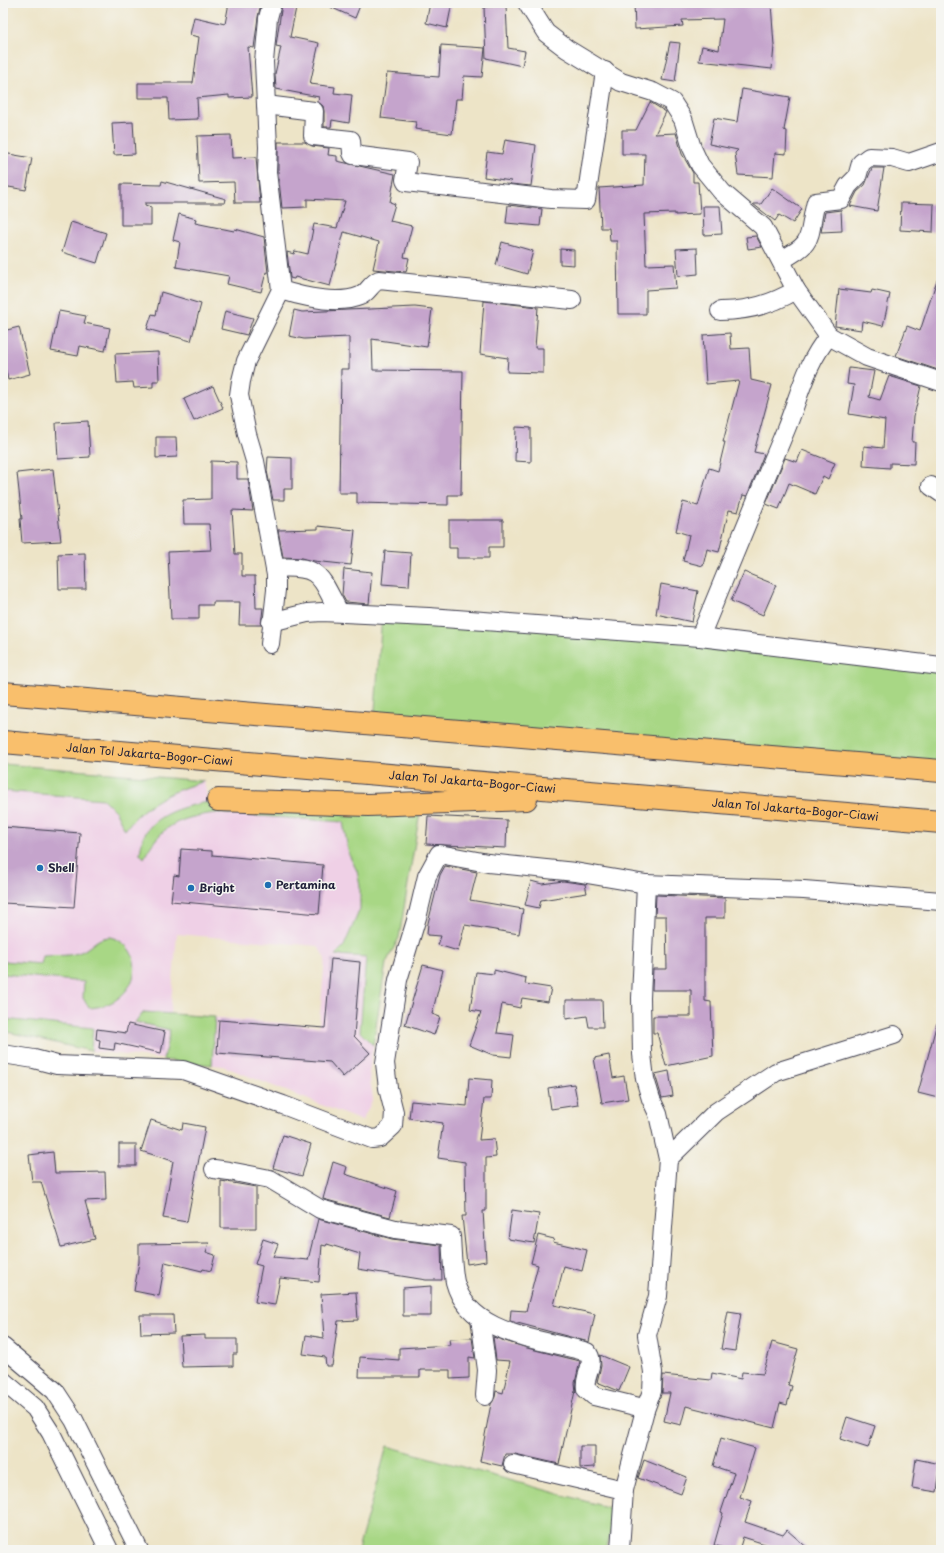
<svg xmlns="http://www.w3.org/2000/svg" width="944" height="1553" viewBox="0 0 944 1553" font-family="'Playpen Sans',sans-serif">
<style>
.built{fill:#efd0e6;fill-rule:evenodd}
.green{fill:#a8d785;stroke:#657c60}
.building{fill:#c5a4cc}
.lines{fill:none;stroke-linecap:round;stroke-linejoin:round}
.minor-casing{stroke:#403f50;stroke-width:20}
.highway-casing{stroke:#403f50;stroke-width:24}
.minor{stroke:#fff;stroke-width:18}
.highway{stroke:#f9bf6c;stroke-width:22}
.poi-dot{fill:#1f6fb2;stroke:#f6f6f2;stroke-width:1.5}
.labels{text-anchor:middle;stroke-width:3;stroke-linejoin:round;paint-order:stroke}
.street-label{font-size:11px;fill:#22223b;stroke:#f6f6f2}
.poi-label{font-size:11px;font-weight:bold;fill:#22223b;stroke:#f6f6f2;text-anchor:start}
</style>
<rect width="100%" height="100%" fill="#f6f6f2"/>
<filter id="ink" filterUnits="userSpaceOnUse"><feTurbulence type="fractalNoise" baseFrequency=".025" numOctaves="2"/><feDisplacementMap in="SourceGraphic" scale="8" xChannelSelector="R" yChannelSelector="G"/><feConvolveMatrix kernelMatrix="1 2 1 2 8 2 1 2 1" color-interpolation-filters="sRGB"/></filter>
<filter id="wash" filterUnits="userSpaceOnUse"><feTurbulence type="fractalNoise" baseFrequency=".012" numOctaves="4" result="noise"/><feDisplacementMap in="SourceGraphic" scale="16" xChannelSelector="R" yChannelSelector="G"/><feGaussianBlur stdDeviation="0.9" result="paint"/><feColorMatrix in="noise" values="0 0 0 0 0 0 0 0 0 0 0 0 0 0 0 0 0 1.4 0 .05"/><feComposite in="paint" operator="in"/></filter>
<g filter="url(#wash)">
<rect width="100%" height="100%" fill="#ede4c7"/>
<path class="built" d="M3,764L204,781L208,802L420,812L399,938L386,963L369,1073L373,1099L362,1121L223,1066L91,1051L3,1031V903L74,907L80,833L3,827ZM217,856L323,865L319,914L213,905ZM177,934L318,946L325,959L319,1026L170,1014ZM331,959L360,962L354,1036L370,1053L343,1077L330,1062L217,1053L220,1020L325,1028Z"/>
<g class="green">
<path d="M382,615L941,666V771L374,723Z"/>
<path d="M3,764L204,781C171,792 146,801 125,830L116,812L103,799L3,791Z"/>
<path d="M208,802L420,812L399,938L386,963L373,1045L360,1032L366,957L335,955L344,946L360,909V886L357,871L349,855L343,822L215,813C179,818 161,825 144,858L140,854C141,847 142,838 146,832C159,812 186,806 208,802Z"/>
<path d="M110,937C138,944 142,976 123,994C113,1004 102,1007 89,1008L83,998L84,982L3,974V961L41,964L43,956C56,955 71,957 83,951C95,944 96,938 110,937Z"/>
<path d="M144,1012L215,1017L212,1065L163,1060L170,1030L135,1022Z"/>
<path d="M3,1019L93,1028L91,1051L3,1031Z"/>
<path d="M387,1446L617,1510L606,1550H358Z"/>
</g>
<g id="blocks">
<g class="building">
<path d="M229,3H261L258,17L254,48L248,47L252,97L229,98V95L197,98L198,119L169,120L168,98H138V83H193L199,37L190,35L194,17L225,24Z"/>
<path d="M282,3H297L290,37L319,43L310,84L335,87L334,93L352,95L349,123L332,120L331,127H324V111L323,106L318,102L319,97L276,89L275,74L281,47L276,46Z"/>
<path d="M321,3H361L355,18Z"/>
<path d="M430,3H452L447,28L426,23Z"/>
<path d="M634,3H771L774,46L772,69L699,61L702,46L719,50L723,19L682,20L683,26L635,29Z"/>
<path d="M506,6L508,48L525,51L522,66L486,58L484,7Z"/>
<path d="M670,42L680,43L675,82L662,80Z"/>
<path d="M441,45L485,48L482,77L464,76L462,99H456L452,134L415,129L416,122L381,118L387,73L439,77Z"/>
<path d="M742,89L790,97L784,130L787,131L786,154L775,153L773,177L738,175L735,153L738,150L709,144L714,118L737,122Z"/>
<path d="M650,102L666,112L655,134L676,133L682,154L693,173V182H698L700,214L675,215V213L644,214L646,265L674,264L676,288L646,290V314H618L617,241H610L609,228H601L599,188L644,185L645,154H622V130H636Z"/>
<path d="M133,122L135,154L114,155L112,123Z"/>
<path d="M231,135L232,158L256,157L260,203H235L234,182L199,183L197,136Z"/>
<path d="M505,140L536,145L531,186L510,184L511,181L484,177L487,152L502,154Z"/>
<path d="M278,142H305L312,146L329,148L328,155L337,156V161L395,174L390,202L395,204L390,221L412,226L404,257L409,258L406,272L373,269L379,242L344,232L330,286L295,277L294,279L290,278L287,252L294,254L295,251L308,254L314,224L337,228L345,201L307,199V207L282,208L278,172Z"/>
<path d="M3,153L32,158L26,190L3,186Z"/>
<path d="M872,168H884L877,211L850,206L857,192L865,185Z"/>
<path d="M162,181L226,199L225,203H145V205L151,207V225H121V184L161,185Z"/>
<path d="M772,188L802,209L793,223L779,215L775,221L753,204H761Z"/>
<path d="M901,203L934,204L933,232L900,230Z"/>
<path d="M508,205L542,209L540,226L506,223Z"/>
<path d="M703,206H720L722,234L704,235Z"/>
<path d="M841,210L842,231L821,232L825,212Z"/>
<path d="M179,214L196,219L195,223L234,231L235,229L264,237L268,273L266,272L261,292L227,284L229,276L176,267L180,242L173,240Z"/>
<path d="M71,222L106,233L97,263L62,252Z"/>
<path d="M756,236L762,247L748,249L746,237Z"/>
<path d="M502,242L533,251L527,274L496,265Z"/>
<path d="M697,248L698,274L678,276L676,249Z"/>
<path d="M560,249L574,250V265L560,264Z"/>
<path d="M937,280L941,281V371L896,356L907,326L920,331Z"/>
<path d="M839,289L871,293L872,290L890,294L883,326L862,321L861,330L835,326Z"/>
<path d="M161,292L201,304L191,341L147,329L152,314L156,315Z"/>
<path d="M484,301L538,307L535,348H543V373L507,372L508,358L480,354Z"/>
<path d="M415,307L432,309L427,347L372,339L373,370L463,371L461,495H448V505L357,503V493H339L341,369H349V337L304,339L289,336L294,310L302,312Z"/>
<path d="M59,311L86,316L84,323L110,328L105,351L80,346L78,356L51,351Z"/>
<path d="M225,311L253,318L247,335L221,329Z"/>
<path d="M19,327L30,374L8,380L3,358V331Z"/>
<path d="M730,333L731,349L749,348L751,380L772,385L754,452L764,454L747,496L743,495L738,512L729,510L719,552L707,549L703,566L683,561L689,535L676,531L683,502L698,506L709,468L718,471L725,442H723L739,381L706,384L703,335Z"/>
<path d="M158,352L159,381H153V387L134,388L133,382L117,383L115,354Z"/>
<path d="M849,368L874,371L869,397L880,400L889,376L921,386L914,416L912,442H915L914,464L890,463V468L863,466L864,446L883,448L885,420L849,414L854,385L847,384Z"/>
<path d="M213,386L223,408L194,421L184,399Z"/>
<path d="M88,421L90,457L58,459L56,423Z"/>
<path d="M516,427L531,428V462L515,461Z"/>
<path d="M156,437H176L177,457L156,458Z"/>
<path d="M802,450L835,463L828,479L823,476L815,494L789,483L779,509L766,504L785,458L797,462Z"/>
<path d="M268,457L292,458V489H284V500H273L267,471Z"/>
<path d="M211,461L237,462V479H248L253,511L232,510L235,554H242V576H255L256,608H263L261,625H239L240,602H213V605H199V619H171L168,552L211,550L209,524H184L183,500L211,499Z"/>
<path d="M53,469L61,541L22,543L20,519H22L17,473Z"/>
<path d="M449,520H503V547H489V558H457V548H449Z"/>
<path d="M318,526L355,530L351,565L314,561L302,558L283,557L278,530L318,529Z"/>
<path d="M385,551L411,553L409,586L382,584Z"/>
<path d="M85,553L86,589H59L58,554Z"/>
<path d="M344,569L372,572L369,604L346,602L342,595Z"/>
<path d="M744,572L776,585L763,615L731,601Z"/>
<path d="M661,584L698,591L692,622L656,614Z"/>
<path d="M428,816L507,820L506,848L426,844Z"/>
<path d="M3,827L80,833L74,907L3,903Z"/>
<path d="M181,849L212,851V855L323,865L319,914L171,901L174,875L179,876Z"/>
<path d="M445,866L477,872L470,900L523,909L519,934L465,925L458,951L438,945L441,936L427,935L428,923L440,875Z"/>
<path d="M531,881L542,884L563,881L585,884L587,893L541,900L539,908L525,905Z"/>
<path d="M656,895L725,898V918H705V1001L711,1002L713,1056L666,1066L657,1033H653V1016H691V990H652L653,969H667L666,916H655Z"/>
<path d="M331,959L360,962L354,1036L370,1053L343,1077L330,1062L217,1053L219,1020L325,1028Z"/>
<path d="M423,965L443,970L432,1014L440,1017L434,1035L405,1025Z"/>
<path d="M494,970L526,978L525,984L551,988L548,1002L522,998L520,1008L502,1004L497,1033L514,1035L511,1057L493,1055L469,1045L481,1012L470,1010L476,972L494,974Z"/>
<path d="M566,1000H602L603,1027H589L587,1016L566,1019Z"/>
<path d="M937,1023H941V1085L938,1098L918,1093Z"/>
<path d="M128,1024L165,1032L161,1053L115,1043L114,1050L99,1048L100,1040L96,1039L97,1029L126,1033Z"/>
<path d="M609,1055L613,1078L624,1076L628,1099L602,1103L594,1058Z"/>
<path d="M669,1071L673,1096L662,1098L655,1074Z"/>
<path d="M469,1078L492,1080L491,1099H484L479,1140L494,1139L496,1157L486,1158V1211H483L486,1261L467,1264L462,1216H466L465,1162L438,1158L443,1123L409,1118L411,1101L467,1106Z"/>
<path d="M574,1084L578,1105L551,1109L548,1088Z"/>
<path d="M151,1120L182,1130L183,1123L205,1127L187,1222L163,1218L173,1161L141,1151Z"/>
<path d="M283,1135L311,1144L302,1176L273,1168Z"/>
<rect x="119" y="1144" width="17" height="22"/>
<path d="M53,1152L55,1173L105,1172L106,1200L85,1201L95,1239L61,1247L41,1182H32L29,1155Z"/>
<path d="M333,1162L347,1167L345,1174L397,1191L390,1217L323,1199Z"/>
<path d="M221,1181L256,1187V1228H221Z"/>
<path d="M512,1210L539,1214L534,1243L508,1239Z"/>
<path d="M318,1219L392,1239L441,1245L442,1280H426L358,1269L360,1254L327,1244L326,1246L322,1245L319,1282L280,1278L275,1305L255,1302L262,1266L255,1264L263,1239L278,1244L273,1257L308,1260Z"/>
<path d="M538,1235L554,1239L553,1242L587,1250L582,1271L564,1266L554,1305L595,1314L589,1342L510,1321L511,1310L526,1311L538,1265L531,1263Z"/>
<path d="M209,1243L206,1252L215,1255L211,1271L203,1269L202,1271L165,1262L159,1296L134,1291L139,1262V1244Z"/>
<path d="M431,1286V1316H403V1288Z"/>
<path d="M356,1292L358,1320L338,1321L332,1366H326L325,1357L303,1354L306,1335L324,1338L321,1294Z"/>
<path d="M728,1311L741,1313L735,1351L721,1349Z"/>
<path d="M140,1315H173L174,1333L141,1334Z"/>
<path d="M205,1335V1339H237V1354H233V1366L182,1367L180,1336Z"/>
<path d="M493,1337L527,1348L580,1361L575,1383L576,1392L575,1391L559,1464L515,1454H505L502,1466L480,1461L491,1404L495,1397L496,1391L503,1393L510,1361L496,1360Z"/>
<path d="M472,1338L475,1358L469,1357V1378L450,1379V1370H420V1377H359L360,1357L399,1360V1348L450,1345L449,1339Z"/>
<path d="M772,1342L798,1349L788,1385L792,1386L787,1405L780,1403L774,1428L686,1406L681,1425L664,1421L670,1393H662L663,1375L711,1380L712,1373L741,1379L742,1372L763,1374Z"/>
<path d="M600,1355L629,1367L619,1391L597,1382L601,1366Z"/>
<path d="M847,1417L875,1426L868,1448L840,1439Z"/>
<path d="M721,1438L755,1448L740,1497L752,1501L745,1522L783,1535L787,1530L810,1550H777L774,1547L743,1537L739,1550H730L714,1545L723,1513L721,1512L734,1473L713,1466Z"/>
<path d="M580,1446H595V1467L580,1468Z"/>
<path d="M916,1459L941,1464L937,1492L912,1488Z"/>
<path d="M644,1460L687,1477L681,1494L638,1478Z"/>
</g>
</g>
</g>
<g filter="url(#ink)">
<use href="#blocks" fill-opacity="0" stroke="#403f50" stroke-width="1"/>
<g class="lines">
<g class="minor-casing">
<g id="minor">
<path d="M272,3L268,18L264,62L268,147L267,172L281,290C303,297 338,305 360,296C368,293 371,283 379,280L572,300"/>
<path d="M527,3L546,33L567,49L621,82L653,92L672,102L683,119L692,148L700,165L722,192L763,227L796,290L829,336L867,357L941,382"/>
<path d="M266,105L314,111L313,136L351,140L352,153L353,155L408,162L405,180L406,182L551,199L586,200L605,71"/>
<path d="M781,260C817,242 807,236 816,202L841,199L848,186L857,177L861,163L869,157L892,158L909,163L941,152"/>
<path d="M720,311C747,311 773,304 796,290"/>
<path d="M931,486L941,493"/>
<path d="M275,568C321,565 319,575 339,612"/>
<path d="M271,622L307,613L322,612L429,617L700,637L941,666"/>
<path d="M700,637C729,567 757,498 786,429C799,397 806,363 829,336"/>
<path d="M270,644L276,590V575L255,461L247,434L239,395L241,381L246,361L281,290"/>
<path d="M3,1054L34,1059L57,1065L183,1070L283,1105L372,1139L380,1138L393,1126L394,1112L388,1088L385,1063L398,980L418,914L427,876L439,854L488,863L575,872L646,884L804,890L941,901"/>
<path d="M668,1159L716,1112L776,1072L894,1035"/>
<path d="M214,1169L229,1171L270,1179L320,1209L395,1229L451,1236C452,1251 452,1267 455,1282C469,1336 544,1339 587,1352C597,1363 583,1376 586,1389L594,1396L639,1407L645,1410"/>
<path d="M480,1318L487,1370L485,1396"/>
<path d="M3,1347L55,1391L74,1420L139,1550"/>
<path d="M3,1381L35,1408L51,1433L109,1550"/>
<path d="M513,1464L624,1490"/>
<path d="M620,1550L624,1490L645,1410L652,1391L653,1372L647,1335L658,1296L668,1159L658,1114L651,1099L645,1079L642,1054L641,998L646,884"/>
</g>
</g>
<g class="highway-casing">
<g id="highway">
<path d="M3,693L941,771"/>
<path id="s1" d="M3,742L941,822"/>
<path d="M218,800L368,805L526,799"/>
</g>
</g>
<use href="#minor" class="minor"/>
<use href="#highway" class="highway"/>
</g>
</g>
<g class="poi-dot">
<circle cx="40" cy="868" r="4"/>
<circle cx="268" cy="885" r="4"/>
<circle cx="191" cy="888" r="4"/>
</g>
<g class="labels">
<g class="street-label">
<text dy="4" stroke="none"><textPath href="#s1" startOffset="147">Jalan Tol Jakarta–Bogor–Ciawi</textPath></text>
<text dy="4" stroke="none"><textPath href="#s1" startOffset="471">Jalan Tol Jakarta–Bogor–Ciawi</textPath></text>
<text dy="4" stroke="none"><textPath href="#s1" startOffset="795">Jalan Tol Jakarta–Bogor–Ciawi</textPath></text>
</g>
<g class="poi-label">
<text x="48" y="872">Shell</text>
<text x="276" y="889">Pertamina</text>
<text x="199" y="892">Bright</text>
</g>
</g>
<rect width="944" height="1553" fill="none" stroke="#f6f6f2" stroke-width="16"/>
</svg>
